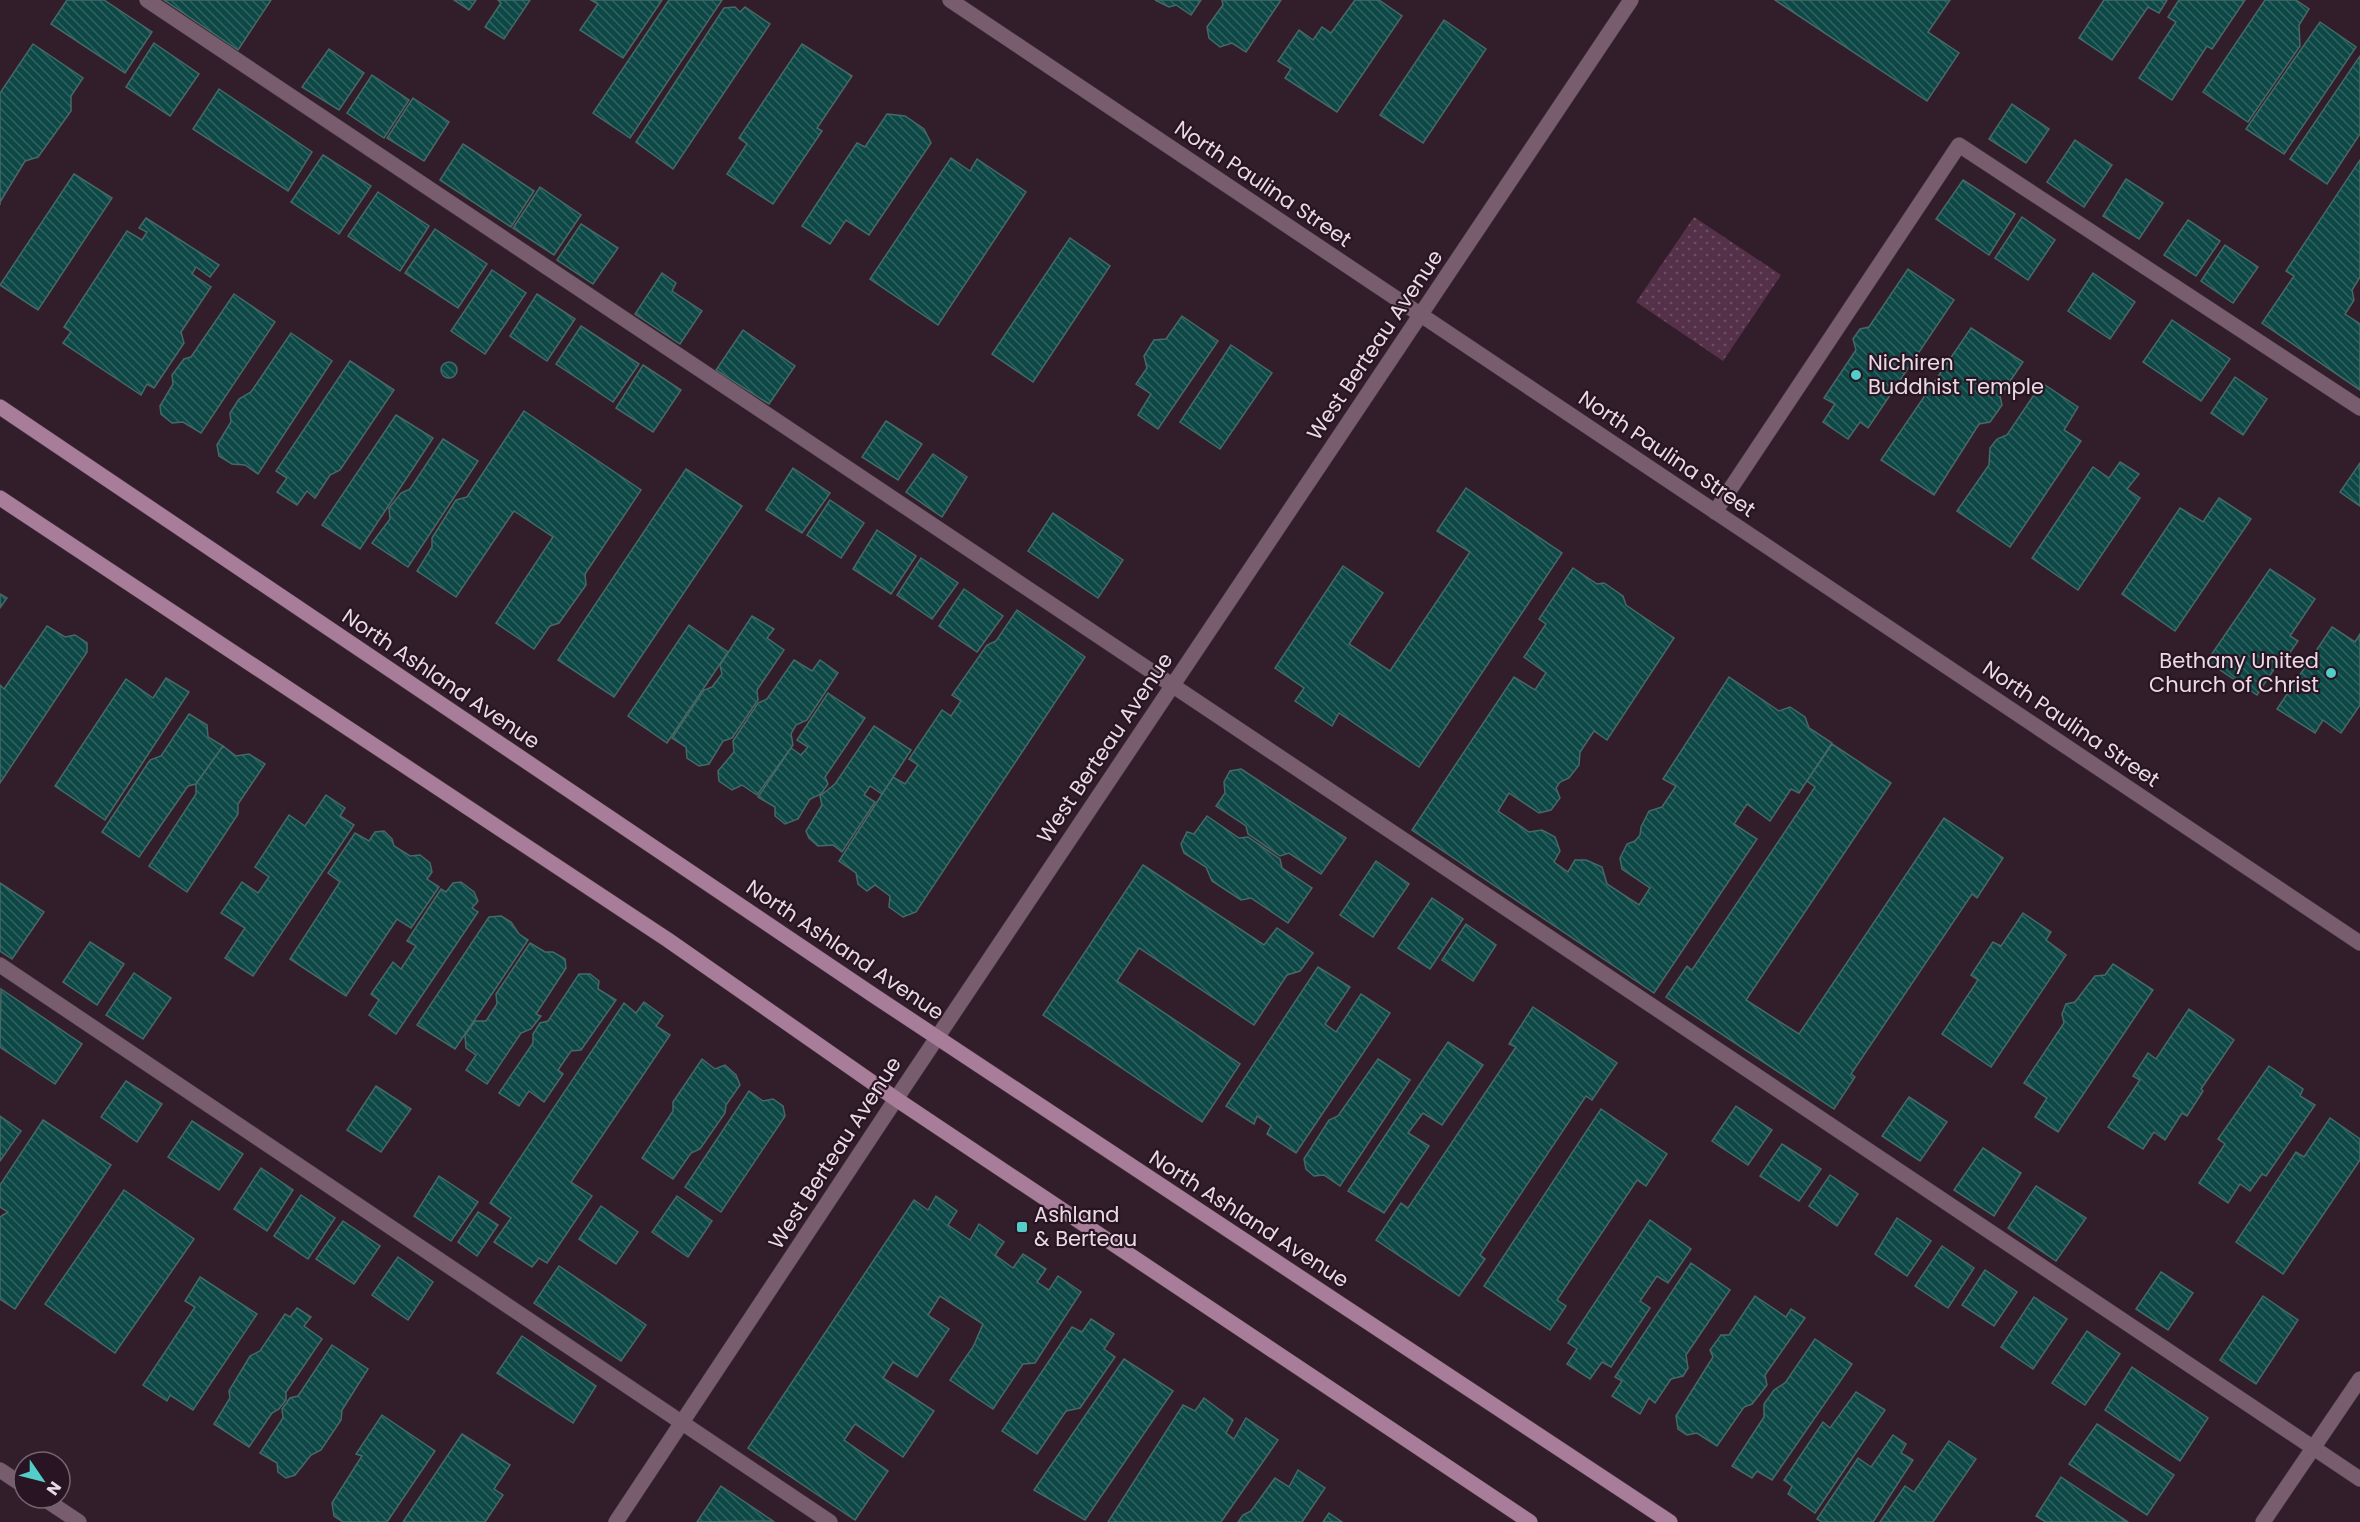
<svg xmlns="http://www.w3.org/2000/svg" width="2360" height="1522" viewBox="0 0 2360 1522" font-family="Poppins,sans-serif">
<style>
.park{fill:url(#park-dots)}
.building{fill:url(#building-back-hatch);stroke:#466967;stroke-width:1.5}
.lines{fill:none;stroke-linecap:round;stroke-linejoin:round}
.service-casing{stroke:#4c3845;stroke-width:16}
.minor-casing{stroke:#4c3845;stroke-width:16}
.secondary-casing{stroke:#4c3845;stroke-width:16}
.service{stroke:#785d6f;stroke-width:15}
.minor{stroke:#785d6f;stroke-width:15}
.secondary{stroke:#a77d99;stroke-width:15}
.poi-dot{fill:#54cdc8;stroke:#281422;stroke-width:2}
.labels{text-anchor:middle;stroke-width:4.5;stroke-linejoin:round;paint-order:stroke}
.street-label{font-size:21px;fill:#e9dbe4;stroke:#281422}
.poi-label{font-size:21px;fill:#e9dbe4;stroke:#281422;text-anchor:start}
</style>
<defs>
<pattern id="park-dots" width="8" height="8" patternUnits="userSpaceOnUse" patternTransform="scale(1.5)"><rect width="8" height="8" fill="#543149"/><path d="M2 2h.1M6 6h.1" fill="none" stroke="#6d4e63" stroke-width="1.8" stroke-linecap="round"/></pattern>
<pattern id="building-back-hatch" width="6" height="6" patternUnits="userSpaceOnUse" patternTransform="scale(1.5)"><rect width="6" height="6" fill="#0d4846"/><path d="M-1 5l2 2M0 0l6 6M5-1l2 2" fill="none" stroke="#306261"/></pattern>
</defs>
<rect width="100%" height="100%" fill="#321d2b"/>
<path class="park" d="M1694,217L1781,275L1723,361L1636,302Z"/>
<g class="building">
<path d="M67,0H104L152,32L125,73L51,24Z"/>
<path d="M164,0H271L238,50Z"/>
<path d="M454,0H476L469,10Z"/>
<path d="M498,0H530L504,39L485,27L501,3Z"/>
<path d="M591,0H662L623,58L580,30L598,4Z"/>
<path d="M669,0H722L630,138L593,113Z"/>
<path d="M1155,0H1201L1191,15L1176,5L1169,7Z"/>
<path d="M1222,0H1281L1246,52L1232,43L1220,47L1209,38L1207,27L1223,5Z"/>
<path d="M1355,0H1379L1402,16L1337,112L1285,78L1291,69L1278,61L1299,30L1313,40L1322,27L1331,33Z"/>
<path d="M1775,0H1950L1928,32L1959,53L1927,101Z"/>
<path d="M2104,0H2167L2159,13L2148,7L2112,60L2079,38Z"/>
<path d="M2179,0H2245L2212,49L2207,46L2172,100L2139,78L2176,22L2168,17Z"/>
<path d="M2265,0H2296L2309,9L2299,25L2300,46L2248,122L2203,92Z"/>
<path d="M735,7L740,12L745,7L770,24L673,169L636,142L724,8Z"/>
<path d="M1444,20L1486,49L1423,143L1380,115Z"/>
<path d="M2320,22L2356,47L2284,154L2246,129Z"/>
<path d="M154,43L199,74L170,116L126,87Z"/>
<path d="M33,44L83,78L71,96V111L38,157L25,161L0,202V205V93Z"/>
<path d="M802,44L852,76L817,128L822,131L773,204L727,174L747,144L739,138Z"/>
<path d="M329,49L364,73L339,110L302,87Z"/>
<path d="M2360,56V134L2327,184L2290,159Z"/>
<path d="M372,75L409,100L384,138L347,113Z"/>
<path d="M219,89L312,152L288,191L193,129Z"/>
<path d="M413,98L449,122L424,161L387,138Z"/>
<path d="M2012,104L2049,129L2026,163L1989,139Z"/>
<path d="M887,114L905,116L924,129L931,143L869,235L846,220L830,244L802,226L857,143L865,147Z"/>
<path d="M2075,140L2112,165L2084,207L2047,182Z"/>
<path d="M463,144L534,191L511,227L440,180Z"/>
<path d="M323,155L371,186L339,234L291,202Z"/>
<path d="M951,158L970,171L977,159L1026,192L938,325L870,279Z"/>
<path d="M2360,160V277L2352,290L2354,300L2345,314L2360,324V390L2262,323L2294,276L2286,271Z"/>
<path d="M74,174L112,198L38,310L0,285Z"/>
<path d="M2126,179L2163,203L2139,239L2103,216Z"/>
<path d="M1963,180L2015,214L1989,255L1936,219Z"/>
<path d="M540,187L581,215L554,255L513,228Z"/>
<path d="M378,192L429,226L400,271L348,236Z"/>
<path d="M2022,217L2055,240L2028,280L1995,258Z"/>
<path d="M146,218L219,265L210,277L196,267L192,274L211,287L181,332L184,343L154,388L147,384L141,395L63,343L71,332L64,327L127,231L142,240L147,232L139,228Z"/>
<path d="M2188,220L2220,241L2196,276L2164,255Z"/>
<path d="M581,224L618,248L593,284L557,260Z"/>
<path d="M435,229L487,264L458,308L405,273Z"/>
<path d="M1070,238L1110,266L1033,382L992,354Z"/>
<path d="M2225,245L2258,267L2233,303L2201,281Z"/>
<path d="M1908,269L1954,300L1868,428L1860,422L1848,439L1823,422L1835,404L1824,398L1856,350L1853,339L1860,329L1869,327Z"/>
<path d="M492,270L526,293L485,354L451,331Z"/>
<path d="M662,273L676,283L672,291L702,311L680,344L635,314Z"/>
<path d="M2093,273L2135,302L2110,339L2068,311Z"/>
<path d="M234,294L275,322L201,433L183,422L172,423L161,414L160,406L173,384L172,375L184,359L191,357Z"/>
<path d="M537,294L575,319L547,361L510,336Z"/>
<path d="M1182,316L1218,341L1158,429L1138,415L1151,394L1136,384L1147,368L1144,356L1154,340L1166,339Z"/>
<path d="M2172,320L2230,359L2201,401L2143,362Z"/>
<path d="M581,326L639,364L613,402L556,364Z"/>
<path d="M1971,328L2023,362L2000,396L2002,405L1990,422L1979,424L1934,495L1881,460Z"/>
<path d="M743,330L795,366L769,404L716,370Z"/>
<path d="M291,333L332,361L258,474L245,465L232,464L219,456L217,445L231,422L230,413L239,399L251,392Z"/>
<path d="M1231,345L1272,373L1220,449L1180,422Z"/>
<path d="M350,361L394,390L340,470L330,475L315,498L307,491L297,505L277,492L287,478L276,471Z"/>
<circle cx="449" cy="370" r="8"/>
<path d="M643,365L681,390L653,432L616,408Z"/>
<path d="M2235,377L2267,399L2243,435L2211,413Z"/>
<path d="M2042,383L2078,407L2064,430L2081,441L2010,547L1957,511L1989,465L1990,448L1997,439L2007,435Z"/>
<path d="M524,411L641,490L585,574L586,585L559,623L550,626L534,649L496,623L553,537L514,511L456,597L417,571L432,547V538L456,500L467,497Z"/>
<path d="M396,415L433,438L360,549L322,525Z"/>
<path d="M886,421L922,444L898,480L862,457Z"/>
<path d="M443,439L478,461L408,567L372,543L390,519L389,508L401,493L410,489Z"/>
<path d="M933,454L967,477L942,517L906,492Z"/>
<path d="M2120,462L2139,474L2127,489L2140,498L2078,590L2032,558L2093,467L2109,478Z"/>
<path d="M2360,463V506L2340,492Z"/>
<path d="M793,468L830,493L802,533L766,510Z"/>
<path d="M686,469L742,506L614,697L558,660Z"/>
<path d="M1466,488L1562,553L1419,767L1339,713L1332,726L1295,701L1304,688L1275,668L1343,566L1383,593L1349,644L1390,671L1470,552L1437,531Z"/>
<path d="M2219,498L2251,519L2175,631L2122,594L2180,508L2203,522Z"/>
<path d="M830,500L864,523L841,558L807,535Z"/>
<path d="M1053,513L1123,560L1098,598L1028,551Z"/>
<path d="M877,530L916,556L891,594L853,569Z"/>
<path d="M921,558L958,583L932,619L897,595Z"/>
<path d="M1573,568L1597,584L1604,583L1623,596L1626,605L1674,638L1607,740L1594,731L1580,752L1579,765L1569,778L1560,782L1556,788L1560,798L1551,810L1539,813L1509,793L1498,811L1529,832L1542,830L1555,837L1560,851L1554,862L1568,872L1575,860H1586L1602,867L1607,884L1639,905L1650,888L1622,869L1620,858L1627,844L1635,841L1640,835L1641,827L1649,811L1662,807L1676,786L1663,779L1729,677L1779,711L1790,707L1805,717L1809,728L1832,743L1799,793L1791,789L1770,821L1747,804L1734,824L1757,839L1654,993L1412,830L1514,677L1535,690L1546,673L1524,657L1546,624L1539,619Z"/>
<path d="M2270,569L2315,599L2290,636L2298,641L2279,668L2276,666L2257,695L2207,661Z"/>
<path d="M964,589L1003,616L977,652L939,626Z"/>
<path d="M0,594L7,598L0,608Z"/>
<path d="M1017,610L1085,657L916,912L903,917L889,907L890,896L875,885L867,891L858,884L856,873L839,861L893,777L905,784L918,765L909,759L942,710L951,716L961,701L952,695L987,645L996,641Z"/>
<path d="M752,616L774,629L767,638L784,650L757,690L758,700L732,738L723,741L709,764L699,766L687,758L686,747L672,738L704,690L712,687L722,674L720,665Z"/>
<path d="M689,625L728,652L667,743L628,716Z"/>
<path d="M47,626L65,637L75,635L87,643V652L0,783V685L4,689Z"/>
<path d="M2332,627L2355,642L2360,634V705L2341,733L2323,720L2315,733L2277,709Z"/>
<path d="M794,660L812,671L820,660L838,673L807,720L796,725L791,734L793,745L757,795L742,785L732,790L719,781L718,771L734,752L733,741L758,703L767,699Z"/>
<path d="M166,678L189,692L105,820L55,786L126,679L153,698Z"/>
<path d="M828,693L865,718L825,777L828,784L821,794L810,799L798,819L785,824L775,816V807L758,797L791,748L801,755L808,747L797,740Z"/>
<path d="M189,714L207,725L208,737L223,746L196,784L188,786L139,857L102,832L150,760L161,756Z"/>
<path d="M874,726L911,750L882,794L870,786L864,795L875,802L842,852L833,845L818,846L809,838L806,831L822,805L820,796L835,784Z"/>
<path d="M1832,744L1891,783L1746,1000L1799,1034L1944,818L2003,858L1977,898L1972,894L1851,1074L1855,1077L1834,1109L1666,997L1687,966L1692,970L1815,787L1807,781Z"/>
<path d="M223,746L236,756L249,754L265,764L238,804V814L187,892L149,866L196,794V784Z"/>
<path d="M1241,769L1346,838L1321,874L1289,853L1280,856L1248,834L1246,826L1216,806L1225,793L1224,782L1230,771Z"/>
<path d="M326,795L345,808L340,816L354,825L253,976L225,958L245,928L221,913L242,882L258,893L269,877L255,867L289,815L305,826Z"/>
<path d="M1207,816L1239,838L1248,837L1280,859L1282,868L1312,888L1288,923L1251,898L1241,900L1212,881L1206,867L1184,853L1181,844L1187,832L1194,834Z"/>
<path d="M384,831L392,839L394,846L410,856L420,855L430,863L432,872L427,879L439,887L411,928L397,919L346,996L290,959L340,882L328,873L355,833L369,841L375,832Z"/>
<path d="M1376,861L1409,884L1373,937L1340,915Z"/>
<path d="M1143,865L1264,945L1277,928L1313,953L1300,971L1287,975L1254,1025L1139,948L1117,981L1240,1064L1202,1122L1043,1015Z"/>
<path d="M461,882L474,892L478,901L472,908L478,912L396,1034L369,1015L379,1000L371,994L393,962L401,969L416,946L407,941L441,889L446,892L453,883Z"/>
<path d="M0,883L44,912L12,959L0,951Z"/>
<path d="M1432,898L1463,919L1430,969L1398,948Z"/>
<path d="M2023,913L2051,932L2046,940L2066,955L1991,1067L1942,1034L1978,980L1971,975L1993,942L2001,946Z"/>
<path d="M501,916L511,922L519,934L528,940L455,1049L417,1025L489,917Z"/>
<path d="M1466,924L1496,945L1473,981L1442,960Z"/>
<path d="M90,942L124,964L97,1005L63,982Z"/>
<path d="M530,943L545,952H553L565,959L566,968L536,1014L541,1016L531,1029L521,1033L487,1084L466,1070L476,1055L466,1048L465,1035L475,1021H486L497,1004L496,994Z"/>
<path d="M2113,964L2153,990L2058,1132L2035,1117L2047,1098L2024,1083L2064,1023L2062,1014L2066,1004L2075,1002L2095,976L2105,975Z"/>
<path d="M1318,967L1350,987L1325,1024L1336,1032L1361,994L1390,1013L1296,1153L1267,1134L1271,1126L1257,1116L1254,1124L1226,1106Z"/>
<path d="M134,973L171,998L143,1039L106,1015Z"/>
<path d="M579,974H590L599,981L598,989L616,1000L581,1050L571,1051L558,1070L563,1074L544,1102L529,1091L519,1106L499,1093L533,1043V1034L540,1023L548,1021Z"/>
<path d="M1,989L82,1044L55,1084L0,1047Z"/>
<path d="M644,1002L663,1016L656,1026L670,1035L571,1182L592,1196L547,1263L539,1258L532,1267L494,1242L511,1218L490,1203L624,1003L636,1013Z"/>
<path d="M1533,1007L1617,1063L1592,1100L1586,1096L1480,1255L1485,1259L1459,1296L1376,1240L1401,1203L1408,1208L1516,1047L1509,1044Z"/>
<path d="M2189,1009L2234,1040L2201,1089L2203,1091L2187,1116L2182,1113L2165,1140L2154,1132L2143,1149L2108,1127L2140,1080L2133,1076L2148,1053L2156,1059Z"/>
<path d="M1448,1042L1483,1065L1442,1125L1423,1113L1408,1133L1429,1146L1384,1213L1348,1191Z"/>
<path d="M702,1059L715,1069L725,1065L736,1075L740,1085L726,1105L725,1113L700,1149L691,1153L673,1179L642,1158L673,1111V1102Z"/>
<path d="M1378,1059L1410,1080L1340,1186L1324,1175L1314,1176L1306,1169L1304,1159L1329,1120L1338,1116Z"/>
<path d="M2269,1066L2303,1089L2300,1096L2315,1105L2266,1176L2262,1174L2250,1191L2240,1184L2228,1203L2199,1183L2225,1144L2218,1139Z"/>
<path d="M126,1081L162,1104L137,1142L101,1117Z"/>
<path d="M376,1086L411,1109L381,1152L347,1130Z"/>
<path d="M749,1091L763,1101L773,1099L783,1106L785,1116L721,1212L685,1187Z"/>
<path d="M1909,1097L1947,1122L1920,1161L1882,1136Z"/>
<path d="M1736,1106L1772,1130L1748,1165L1712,1141Z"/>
<path d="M1601,1109L1667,1154L1646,1186L1637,1180L1557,1300L1566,1306L1550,1330L1484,1286Z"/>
<path d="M0,1116L21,1131L0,1161Z"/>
<path d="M2330,1118L2360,1139V1160L2283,1274L2236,1242L2296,1152L2304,1157Z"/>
<path d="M43,1120L111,1165L15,1309L0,1299V1217L8,1212L0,1207V1185Z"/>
<path d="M192,1121L243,1154L219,1190L168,1157Z"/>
<path d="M1782,1144L1821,1169L1799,1201L1760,1176Z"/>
<path d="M1983,1148L2021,1173L1994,1216L1954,1190Z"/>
<path d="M261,1168L293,1190L267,1231L234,1209Z"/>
<path d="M1830,1175L1858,1194L1837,1226L1809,1206Z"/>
<path d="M439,1176L478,1202L451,1241L414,1216Z"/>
<path d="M2036,1186L2086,1218L2056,1261L2008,1228Z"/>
<path d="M124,1190L194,1239L115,1353L45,1304Z"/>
<path d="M301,1195L335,1218L308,1259L274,1236Z"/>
<path d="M677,1196L712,1221L688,1257L652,1232Z"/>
<path d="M936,1196L957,1211L948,1225L970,1240L979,1224L1004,1242L995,1255L1013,1268L1023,1254L1046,1269L1037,1282L1049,1290L1058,1276L1081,1292L1035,1363L1023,1364L993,1409L950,1380L973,1347L983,1324L940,1296L928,1315L949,1329L917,1377L893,1362L883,1378L934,1411L903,1457L855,1424L844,1440L888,1471L855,1520L748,1448L914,1200L928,1210Z"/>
<path d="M601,1206L638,1232L616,1264L579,1239Z"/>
<path d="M478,1212L498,1225L477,1256L458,1242Z"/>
<path d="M1897,1218L1931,1241L1907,1276L1875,1254Z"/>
<path d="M1650,1220L1691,1249L1668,1283L1657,1276L1640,1301L1650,1308L1611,1367L1602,1362L1590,1379L1567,1364L1577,1349L1568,1343Z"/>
<path d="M343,1221L380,1246L354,1284L316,1259Z"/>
<path d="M1942,1246L1974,1268L1948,1308L1915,1286Z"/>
<path d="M398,1257L433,1282L408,1320L372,1295Z"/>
<path d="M1691,1263L1730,1290L1686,1355L1688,1368L1683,1376L1671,1379L1655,1403L1649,1398L1640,1414L1612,1396L1622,1381L1615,1377Z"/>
<path d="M559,1266L646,1325L621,1361L534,1303Z"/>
<path d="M1985,1270L2017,1292L1994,1326L1962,1305Z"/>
<path d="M2161,1272L2193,1293L2168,1330L2136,1309Z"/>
<path d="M200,1277L257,1314L193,1410L170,1395L167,1401L143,1385L195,1307L185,1301Z"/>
<path d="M1755,1296L1786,1317L1791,1309L1805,1318L1765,1375L1767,1385L1752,1404L1744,1407L1717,1446L1697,1433L1687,1435L1678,1429L1676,1416L1713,1357L1710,1350L1721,1335H1729Z"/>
<path d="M2263,1296L2298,1320L2256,1384L2220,1360Z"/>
<path d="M2034,1297L2067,1319L2033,1369L2001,1347Z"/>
<path d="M297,1308L311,1317L304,1326L322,1339L286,1392V1400L279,1409L272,1413L249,1447L214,1424L230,1398L229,1391L250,1356L260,1351L285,1314L290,1317Z"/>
<path d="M1091,1319L1114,1334L1104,1349L1115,1357L1080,1408L1066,1411L1037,1454L1002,1431L1072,1327L1082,1332Z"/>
<path d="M2087,1331L2120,1354L2085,1405L2052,1383Z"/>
<path d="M522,1336L596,1386L573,1423L497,1373Z"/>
<path d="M1815,1339L1852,1364L1772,1480L1757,1471L1752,1478L1732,1466L1764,1417V1404L1774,1390L1785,1383Z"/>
<path d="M332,1345L368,1369L342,1410L341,1420L321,1450L311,1455L295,1475L286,1478L278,1472L277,1463L260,1453L283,1418L282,1409L290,1398L298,1396Z"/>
<path d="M1124,1359L1173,1391L1085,1520L1034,1490Z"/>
<path d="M2132,1367L2208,1418L2180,1461L2105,1410Z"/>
<path d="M1856,1392L1885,1410L1815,1513L1788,1494L1792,1486L1784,1480L1823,1422L1830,1428Z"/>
<path d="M1204,1398L1233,1420L1226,1433L1234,1439L1246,1418L1278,1440L1221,1522H1108L1183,1405L1195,1411Z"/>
<path d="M382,1415L435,1451L387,1522H343L334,1516L332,1503L362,1456L356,1454Z"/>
<path d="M2097,1424L2174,1475L2147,1515L2069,1464Z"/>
<path d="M462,1434L510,1465L494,1489L503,1495L485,1522H403Z"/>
<path d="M1893,1435L1906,1444L1901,1453L1913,1460L1873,1522H1822L1817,1519L1858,1458L1871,1467Z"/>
<path d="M1949,1441L1976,1459L1933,1522H1880L1905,1486L1914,1492Z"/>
<path d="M1298,1470L1325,1488L1302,1522H1238L1243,1515L1251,1511L1275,1478L1289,1487Z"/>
<path d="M2061,1477L2128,1522H2046L2036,1516Z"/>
<path d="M721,1486L773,1521L697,1522Z"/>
<path d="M1329,1513L1342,1522H1323Z"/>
</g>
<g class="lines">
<g class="service-casing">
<g id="service">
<path d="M147,0L2360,1479"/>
<path d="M1715,512L1959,145L2360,408"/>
<path d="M0,965L830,1522"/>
</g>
</g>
<g class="minor-casing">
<g id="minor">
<path d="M950,0L2360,943"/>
<path d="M0,1470L24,1486"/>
<path d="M43,1498L79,1522"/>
<path d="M616,1522L896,1099L1631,0"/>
<path d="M2263,1522L2360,1379"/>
</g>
</g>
<g class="secondary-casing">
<g id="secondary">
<path d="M0,407L876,997L1670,1522"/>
<path d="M0,498L668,940L896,1099L1530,1522"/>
</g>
</g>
<use href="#service" class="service"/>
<use href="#minor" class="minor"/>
<use href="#secondary" class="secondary"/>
</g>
<g class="poi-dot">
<circle cx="1856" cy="375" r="6"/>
<circle cx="2331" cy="673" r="6"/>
<rect x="1016" y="1221" width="12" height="12" rx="3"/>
</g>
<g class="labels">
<g class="street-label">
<text transform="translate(1263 184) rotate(34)" y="7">North Paulina Street</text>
<text transform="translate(1375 345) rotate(-56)" y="7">West Berteau Avenue</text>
<text transform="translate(1667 454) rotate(34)" y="7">North Paulina Street</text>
<text transform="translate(441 679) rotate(34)" y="7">North Ashland Avenue</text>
<text transform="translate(2071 724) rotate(34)" y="7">North Paulina Street</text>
<text transform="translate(1105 748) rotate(-56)" y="7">West Berteau Avenue</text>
<text transform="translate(845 950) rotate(34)" y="7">North Ashland Avenue</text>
<text transform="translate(835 1153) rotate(-57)" y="7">West Berteau Avenue</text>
<text transform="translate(1249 1219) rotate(33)" y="7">North Ashland Avenue</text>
</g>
<g class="poi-label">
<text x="1868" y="370">Nichiren<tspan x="1868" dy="24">Buddhist Temple</tspan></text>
<text x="2319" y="668" text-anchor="end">Bethany United<tspan x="2319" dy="24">Church of Christ</tspan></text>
<text x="1034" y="1222">Ashland<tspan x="1034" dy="24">&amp; Berteau</tspan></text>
</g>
</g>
<g transform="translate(42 1480) rotate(125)"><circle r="28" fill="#281422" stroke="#756470" stroke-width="1.5"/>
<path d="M0-4.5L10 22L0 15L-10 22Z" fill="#54cdc8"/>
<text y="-9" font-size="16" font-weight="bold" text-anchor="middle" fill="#e9dbe4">N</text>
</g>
</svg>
